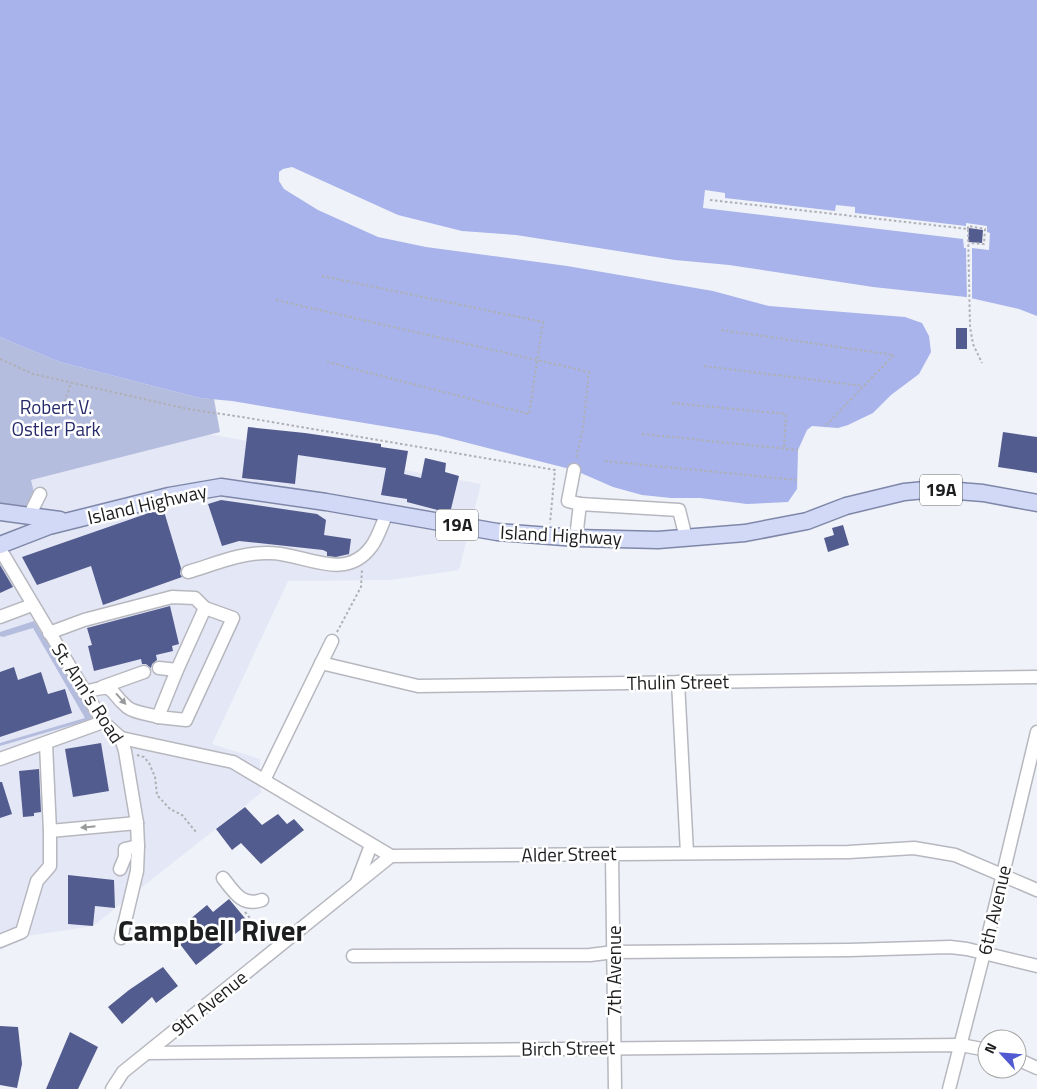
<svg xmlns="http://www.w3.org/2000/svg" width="1037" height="1089" viewBox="0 0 1037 1089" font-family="'Titillium Web',sans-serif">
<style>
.built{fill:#e4e7f5}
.green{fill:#b5bdde}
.water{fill:#a7b3ea}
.pier{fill:#f0f2f9}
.building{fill:#535c8e}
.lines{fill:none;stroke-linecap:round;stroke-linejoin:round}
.minor-casing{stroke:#b7b8bf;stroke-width:15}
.major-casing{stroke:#7e87a8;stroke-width:19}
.path{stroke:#aeb0b5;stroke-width:2;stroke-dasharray:2.5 2.5;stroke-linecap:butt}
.minor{stroke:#fff;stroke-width:12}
.major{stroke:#d1d9f7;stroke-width:16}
.oneway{fill:#999a9b}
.labels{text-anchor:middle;stroke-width:5;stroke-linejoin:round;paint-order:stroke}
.shield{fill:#fff;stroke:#616263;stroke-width:1}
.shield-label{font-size:18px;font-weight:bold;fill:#1d1e20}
.park-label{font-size:19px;fill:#262a6a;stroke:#fff}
.street-label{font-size:19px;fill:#1d1e20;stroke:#fff}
.town-label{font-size:29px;font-weight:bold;fill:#1d1e20;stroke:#fff}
</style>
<rect width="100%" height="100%" fill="#f0f2f9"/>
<path class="built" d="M165,426L481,484L459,570L391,580L288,581L212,744L260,759L261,793L93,926L27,936L0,950V479Z"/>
<g class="green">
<path d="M0,337L60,362L200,398L214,399L220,432L31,480L39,514L0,505Z"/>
<path d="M34,621L71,682L74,681L96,718L0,746V743L85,718L33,628L3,637L0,636V632Z"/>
</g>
<path class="water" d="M0,0H1037V316L1019,309L966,297L873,287L729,265L675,260L516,235L462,231L398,215L292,167L283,169L279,172V181L284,189L318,210L378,237L426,247L567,266L713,291L769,306L905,317L922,323L929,336L931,352L919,374L891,395L873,413L848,425L838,428L812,426L807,430L798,450L797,489L788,502L747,504L700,498H671L642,495L613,487L574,470L437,435L232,401L200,398L60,362L0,337Z"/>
<path class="pier" d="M705,190L725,193V198L835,211L836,205L855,207V213L966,226V223L987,226V232L990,233L989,250L972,248V301L967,299L966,248H964L963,239L703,208Z"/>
<g class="building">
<path d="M969,228L983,230L982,243L968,242Z"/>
<rect x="956" y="328" width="11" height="21"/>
<path d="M248,427L305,433L381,444V447L408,451L404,474L421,478L425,458L446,463L445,472L459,476L451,509L445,512L407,502V499L381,495L386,468L298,455L295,484L242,478Z"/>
<path d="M1003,432L1037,437V473L998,467Z"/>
<path d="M221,500L317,514L326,520L324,535L351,539L349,554L336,557L327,556V552L323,550L239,541L222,546L208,504Z"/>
<path d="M163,508L181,568L180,574L182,577L103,605L91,566L37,585L22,557Z"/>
<path d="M843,525L849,545L828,552L824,538L834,535L832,528Z"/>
<path d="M0,565L13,587L0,593Z"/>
<path d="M170,606L179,644L172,646L173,651L156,655L157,660L152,664L151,668L146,664H142L141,659L94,671L88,646L92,645L87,628Z"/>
<path d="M14,667L18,680L41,672L48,694L65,689L72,713L0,737V672Z"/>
<path d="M101,743L109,791L73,797L65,749Z"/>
<path d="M39,769L41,812L34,813V816L23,817L19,771Z"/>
<path d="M0,782H2L12,814L0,818Z"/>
<path d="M245,807L262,825L278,814L287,824L294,819L304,830L261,864L241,843L232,850L216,829Z"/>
<path d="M68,875L114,880L115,908L95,906L93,926L68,924Z"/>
<path d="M229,899L249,923L196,965L176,939L194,926L189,920L207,905L213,912Z"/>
<path d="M163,967L178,986L156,1003L152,997L122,1024L108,1007L129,990Z"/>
<path d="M0,1026L18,1027L22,1064L17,1088L0,1085Z"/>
<path d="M70,1032L98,1047L78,1089H46Z"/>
</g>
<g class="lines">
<g class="minor-casing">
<g id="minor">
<path d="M574,470L568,501L580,504"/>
<path d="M29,516L40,494"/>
<path d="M576,538L580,504L679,510L686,538"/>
<path d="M0,549L103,722L121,738L125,751L137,823L138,846L137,871L121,938"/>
<path d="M188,572C215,564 242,552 270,553C304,553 344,583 371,547C378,538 382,524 387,513"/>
<path d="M205,608L233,618L186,720L158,717L177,670Z"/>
<path d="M0,617L32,605"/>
<path d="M49,633L84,620L172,597L195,598L205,608"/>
<path d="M321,663L418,686L1037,677"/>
<path d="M159,668L177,670"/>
<path d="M678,682L687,853"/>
<path d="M102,687L144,672"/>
<path d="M84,692C118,683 106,689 127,707C134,713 149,714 158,717"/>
<path d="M121,738L233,762L391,856L849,852L914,848L955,855L1037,890"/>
<path d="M46,744L50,831L137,823"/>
<path d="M0,759L103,722"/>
<path d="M264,780L332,641"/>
<path d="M612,854L615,1089"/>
<path d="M120,869L125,857V849L138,846"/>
<path d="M223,878C234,892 242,907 262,900"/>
<path d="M357,882L371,845"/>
<path d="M0,941L22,932L37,881L50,866V831"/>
<path d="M353,956L590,955L614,952L849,950L950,947L967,949L1037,966"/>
<path d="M148,1053L961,1045L987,1050"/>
<path d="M1017,1059L1037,1068"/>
<path d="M112,1089L123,1072L391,856"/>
<path d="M949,1089L984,953L1037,732"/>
</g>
</g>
<g class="major-casing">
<g id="major">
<path d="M0,512L60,520"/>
<path d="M0,545L49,526L169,496L221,487L326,502L497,532L576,538L658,540L745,533L807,521L846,506L904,492L925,490H946L983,493L1037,503"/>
</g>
</g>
<g class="path">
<path d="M710,200L968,229L970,327L973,344L982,363"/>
<path d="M968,229V226L985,229L984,244L969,243"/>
<path d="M322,276L543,322L529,414L327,362"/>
<path d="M276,300L589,372L583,428L576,460"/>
<path d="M721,330L894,355L824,427"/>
<path d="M0,359L33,374L188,409L242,417L555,470L550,523"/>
<path d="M704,366L863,386"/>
<path d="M672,403L786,414L784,449"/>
<path d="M60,416L71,383"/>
<path d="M642,434L798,450"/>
<path d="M605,461L797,480"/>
<path d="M337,632L361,587L362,569"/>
<path d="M137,755L144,757L149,763L155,777L157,795L170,809L182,815L196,832"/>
<path d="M245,912L258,928L271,929L277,935"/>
</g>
<use href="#minor" class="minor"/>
<use href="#major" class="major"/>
</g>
<defs><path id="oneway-solid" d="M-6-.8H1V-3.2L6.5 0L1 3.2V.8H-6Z" transform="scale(1.25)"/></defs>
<g class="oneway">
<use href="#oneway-solid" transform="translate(121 699) rotate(48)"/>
<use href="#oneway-solid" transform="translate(88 827) rotate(174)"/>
</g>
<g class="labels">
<g class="shield">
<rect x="920" y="474.5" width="42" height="31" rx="4"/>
<rect x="436" y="509.5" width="42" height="31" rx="4"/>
</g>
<g class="shield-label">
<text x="941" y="496">19A</text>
<text x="457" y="531">19A</text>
</g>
<g class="park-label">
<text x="56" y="414">Robert V.<tspan x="56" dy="22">Ostler Park</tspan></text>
</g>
<g class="street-label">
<text transform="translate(147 504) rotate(-13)" y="7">Island Highway</text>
<text transform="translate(561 535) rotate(3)" y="7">Island Highway</text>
<text transform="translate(678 682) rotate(-1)" y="7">Thulin Street</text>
<text transform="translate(88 693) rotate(57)" y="7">St. Ann's Road</text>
<text transform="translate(569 854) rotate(-1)" y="7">Alder Street</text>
<text transform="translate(994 910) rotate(-77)" y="7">6th Avenue</text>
<text transform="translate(614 971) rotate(-90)" y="7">7th Avenue</text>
<text transform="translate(209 1003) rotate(-39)" y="7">9th Avenue</text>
<text transform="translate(568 1048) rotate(-1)" y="7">Birch Street</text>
</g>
<g class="town-label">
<text x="212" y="941">Campbell River</text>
</g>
</g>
<g transform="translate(1002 1054) rotate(296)"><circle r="24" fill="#ffffff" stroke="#a5a5a6"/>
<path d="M0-4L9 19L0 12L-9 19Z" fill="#515ad1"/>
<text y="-8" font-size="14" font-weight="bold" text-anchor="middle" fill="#1d1e20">N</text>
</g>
</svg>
